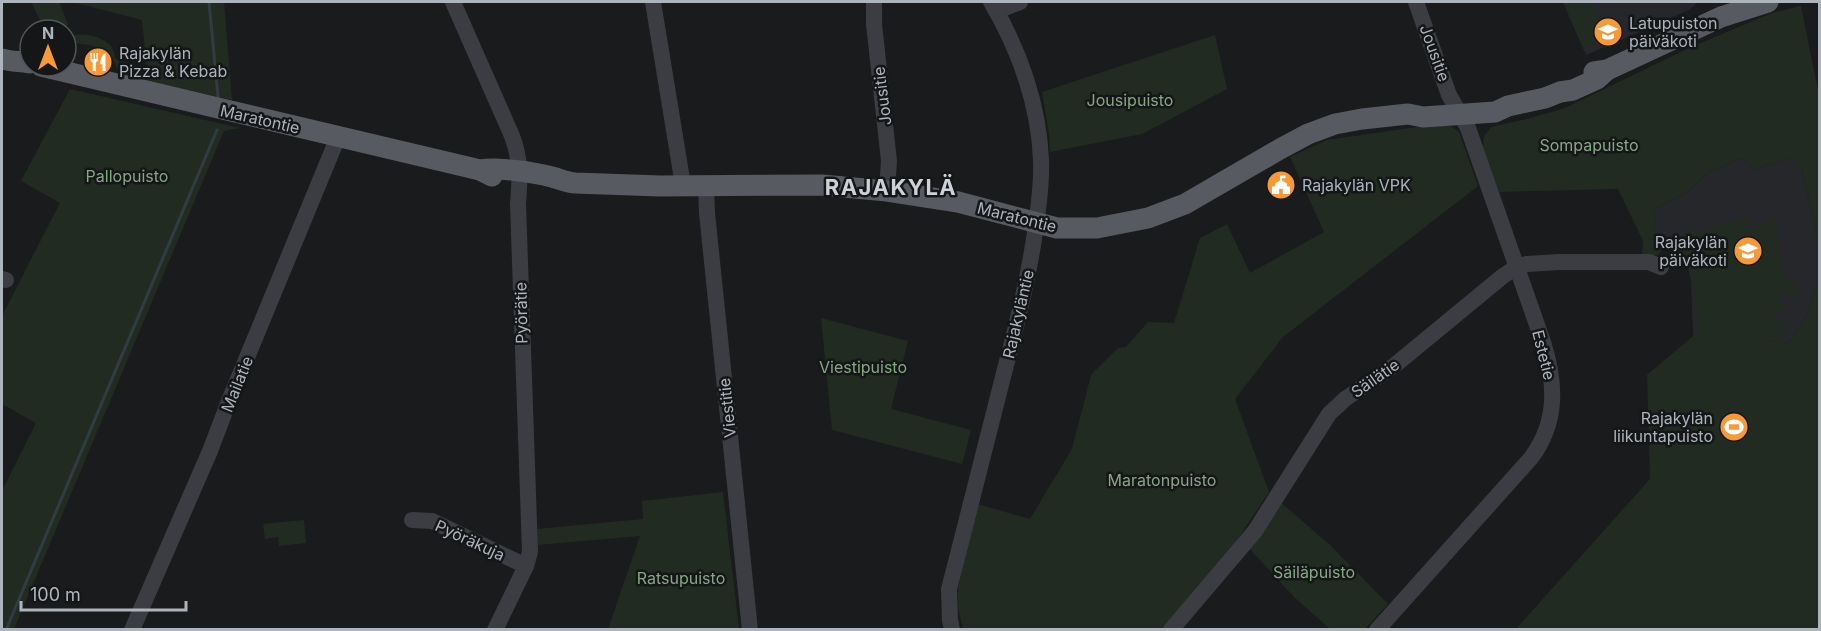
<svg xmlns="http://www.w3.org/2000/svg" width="1821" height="631" viewBox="0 0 1821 631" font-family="Inter,sans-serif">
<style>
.built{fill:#26272a}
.green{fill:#222b22}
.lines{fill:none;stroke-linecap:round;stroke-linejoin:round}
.stream{stroke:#303c42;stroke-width:3}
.minor{stroke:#3b3d42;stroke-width:16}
.major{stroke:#575b61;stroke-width:21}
.labels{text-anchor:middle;stroke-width:5;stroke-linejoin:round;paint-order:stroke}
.poi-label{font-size:16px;fill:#adb4bc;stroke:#151618;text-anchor:start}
.street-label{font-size:16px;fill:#adb4bc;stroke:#151618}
.park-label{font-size:16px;fill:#87a784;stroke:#151618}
.district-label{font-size:22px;font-weight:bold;letter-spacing:1.5px;fill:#ced2d8;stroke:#151618}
</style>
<rect width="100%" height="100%" fill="#1a1b1d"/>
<g class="built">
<path d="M1563,2H1698L1690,9L1667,20L1586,55Z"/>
<path d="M1741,158L1755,169L1787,159L1801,166L1819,242V284L1806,317L1789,343L1693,336L1691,280L1686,258L1666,244L1654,228L1655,208L1690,191L1707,173Z"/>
</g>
<g class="green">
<path d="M31,2H59L68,24L66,28L57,24L43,26Z"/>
<path d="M72,2H224L232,100L127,77C113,70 118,62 108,54C98,45 87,45 75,43L71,36C83,32 101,36 110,45C114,49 114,55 116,59L147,69L142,20Z"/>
<path d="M1563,2H1593L1607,37L1583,48Z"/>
<path d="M1801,6L1819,95V242L1801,166L1787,159L1755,169L1741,158L1707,173L1690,191L1655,208L1654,228L1666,244L1658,255H1642L1643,241L1618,189L1499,192L1483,148L1484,136L1491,127L1527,119L1565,108L1689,48L1772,13Z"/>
<path d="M1215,35L1227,89L1142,134L1050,152L1049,133L1042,92Z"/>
<path d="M70,89L240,128L224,131L14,629H2V491L36,423L2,404V316L60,203L21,181Z"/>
<path d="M1449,125L1459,132L1478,186L1283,337L1235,399L1269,492L1237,540L1162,629H963L958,608V588L977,504L1030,519L1072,449L1091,375L1118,348L1126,347L1148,322L1174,323L1200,238L1227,224L1250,273L1324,232L1290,157L1327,140L1424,126Z"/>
<path d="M1744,215L1751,230L1776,219L1783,276L1798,287L1794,297L1782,293L1779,301L1787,304L1783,313L1776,310L1772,318L1785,323L1779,341L1767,340V341L1789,343L1806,317L1819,284V629H1516L1650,479L1647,375L1693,336H1697L1699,330L1693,274L1678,238L1696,230L1699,234Z"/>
<path d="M821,318L908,341L891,409L971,430L962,464L832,430Z"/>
<path d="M723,492L739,629H608L640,536L537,545V529L643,519L642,501Z"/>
<path d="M1279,501L1329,544L1388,604L1365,629H1330L1294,597L1248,547Z"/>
<path d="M304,520L306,543L279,546L278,537L265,539L263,524Z"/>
</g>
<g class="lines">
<g class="stream">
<path d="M209,2L218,97"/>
<path d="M6,630L217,130"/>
</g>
<g class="minor">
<path d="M453,2L512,136C521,159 520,180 518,204L530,552L526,566L495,630"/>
<path d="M653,2L683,185"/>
<path d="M874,2V24L889,161L887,191"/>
<path d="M997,11L1020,2"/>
<path d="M706,185L707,213L750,630"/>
<path d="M2,279L6,280"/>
<path d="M412,520L432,521L526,566"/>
<path d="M132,630L210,451L229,401L338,137"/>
<path d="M952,630L950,620L949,589C968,516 986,443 1005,369C1019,317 1032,264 1038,210C1040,193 1042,177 1041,160C1039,105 1019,49 991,2"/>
<path d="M1171,630L1255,531L1329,414L1345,399L1395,365L1503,276L1517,267L1527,264L1559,262H1649L1661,267"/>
<path d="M1377,630L1531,458C1558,422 1556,383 1543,342L1468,128L1449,95L1416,2"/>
</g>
<g class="major">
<path d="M2,59C11,62 20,61 30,63"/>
<path d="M41,66L480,170L492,176"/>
<path d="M1594,72L1607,70L1721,17L1768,2"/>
<path d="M480,170C498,167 533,172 552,177C560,179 566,182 575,183L660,186L822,185L887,191L958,202L1057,228H1097L1148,218L1185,204L1280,149L1308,134L1335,124L1362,119L1408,114L1423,117L1495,112L1508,106L1545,98L1560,92L1573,90L1597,79L1607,70"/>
</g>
</g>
<defs>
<g id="school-disc" transform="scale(1.5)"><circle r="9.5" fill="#f69939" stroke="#151618"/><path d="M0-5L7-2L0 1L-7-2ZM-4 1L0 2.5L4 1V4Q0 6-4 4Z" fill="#fff"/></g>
<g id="restaurant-disc" transform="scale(1.5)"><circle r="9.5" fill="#f69939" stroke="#151618"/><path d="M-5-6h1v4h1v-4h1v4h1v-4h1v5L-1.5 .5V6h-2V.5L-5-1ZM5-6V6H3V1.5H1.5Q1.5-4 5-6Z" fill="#fff"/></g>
<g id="civic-disc" transform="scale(1.5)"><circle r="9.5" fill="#f69939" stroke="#151618"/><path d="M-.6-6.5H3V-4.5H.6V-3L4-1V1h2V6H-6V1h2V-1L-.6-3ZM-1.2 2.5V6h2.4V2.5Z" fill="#fff"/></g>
<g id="stadium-disc" transform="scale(1.5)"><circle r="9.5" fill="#f69939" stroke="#151618"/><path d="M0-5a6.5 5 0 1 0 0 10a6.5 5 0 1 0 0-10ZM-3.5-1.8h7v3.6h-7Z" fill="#fff"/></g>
</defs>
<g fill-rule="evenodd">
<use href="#school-disc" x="1608" y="32"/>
<use href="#restaurant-disc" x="98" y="62"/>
<use href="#civic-disc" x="1281" y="185"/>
<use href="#school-disc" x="1748" y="251"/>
<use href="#stadium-disc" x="1734" y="427"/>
</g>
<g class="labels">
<g class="poi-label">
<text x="1629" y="29">Latupuiston<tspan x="1629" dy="18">päiväkoti</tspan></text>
<text x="119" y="59">Rajakylän<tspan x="119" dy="18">Pizza &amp; Kebab</tspan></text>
<text x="1302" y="191">Rajakylän VPK</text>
<text x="1727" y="248" text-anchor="end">Rajakylän<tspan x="1727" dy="18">päiväkoti</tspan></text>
<text x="1713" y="424" text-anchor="end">Rajakylän<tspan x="1713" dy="18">liikuntapuisto</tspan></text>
</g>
<g class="street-label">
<text transform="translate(1435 53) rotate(70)" y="6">Jousitie</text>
<text transform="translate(882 96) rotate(-97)" y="6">Jousitie</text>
<text transform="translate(260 119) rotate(13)" y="6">Maratontie</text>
<text transform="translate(1017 217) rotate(14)" y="6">Maratontie</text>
<text transform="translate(521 313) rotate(-91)" y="6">Pyörätie</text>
<text transform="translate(1018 314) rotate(-77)" y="6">Rajakyläntie</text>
<text transform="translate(1544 355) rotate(76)" y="6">Estetie</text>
<text transform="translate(1375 378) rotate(-35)" y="6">Säilätie</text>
<text transform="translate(237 384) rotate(-68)" y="6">Mailatie</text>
<text transform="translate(727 408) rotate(-96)" y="6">Viestitie</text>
<text transform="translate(470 540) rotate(25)" y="6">Pyöräkuja</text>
</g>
<g class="park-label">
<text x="1130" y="106">Jousipuisto</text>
<text x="1589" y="151">Sompapuisto</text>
<text x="127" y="182">Pallopuisto</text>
<text x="863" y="373">Viestipuisto</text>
<text x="1162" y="486">Maratonpuisto</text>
<text x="1314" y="578">Säiläpuisto</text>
<text x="681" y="584">Ratsupuisto</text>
</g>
<g class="district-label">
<text x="891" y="195">RAJAKYLÄ</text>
</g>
</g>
<rect width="1821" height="631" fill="none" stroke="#adb4bc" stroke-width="6"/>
<g transform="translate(48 48)"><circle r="28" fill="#151618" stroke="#52555a" stroke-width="1.5"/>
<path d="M0-4.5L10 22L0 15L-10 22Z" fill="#f69939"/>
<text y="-9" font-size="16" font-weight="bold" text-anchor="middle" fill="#adb4bc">N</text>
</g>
<path d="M21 601v9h165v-9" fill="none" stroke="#adb4bc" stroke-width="3"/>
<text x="30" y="601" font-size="18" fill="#adb4bc" stroke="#151618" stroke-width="4.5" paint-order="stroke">100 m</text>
</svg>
